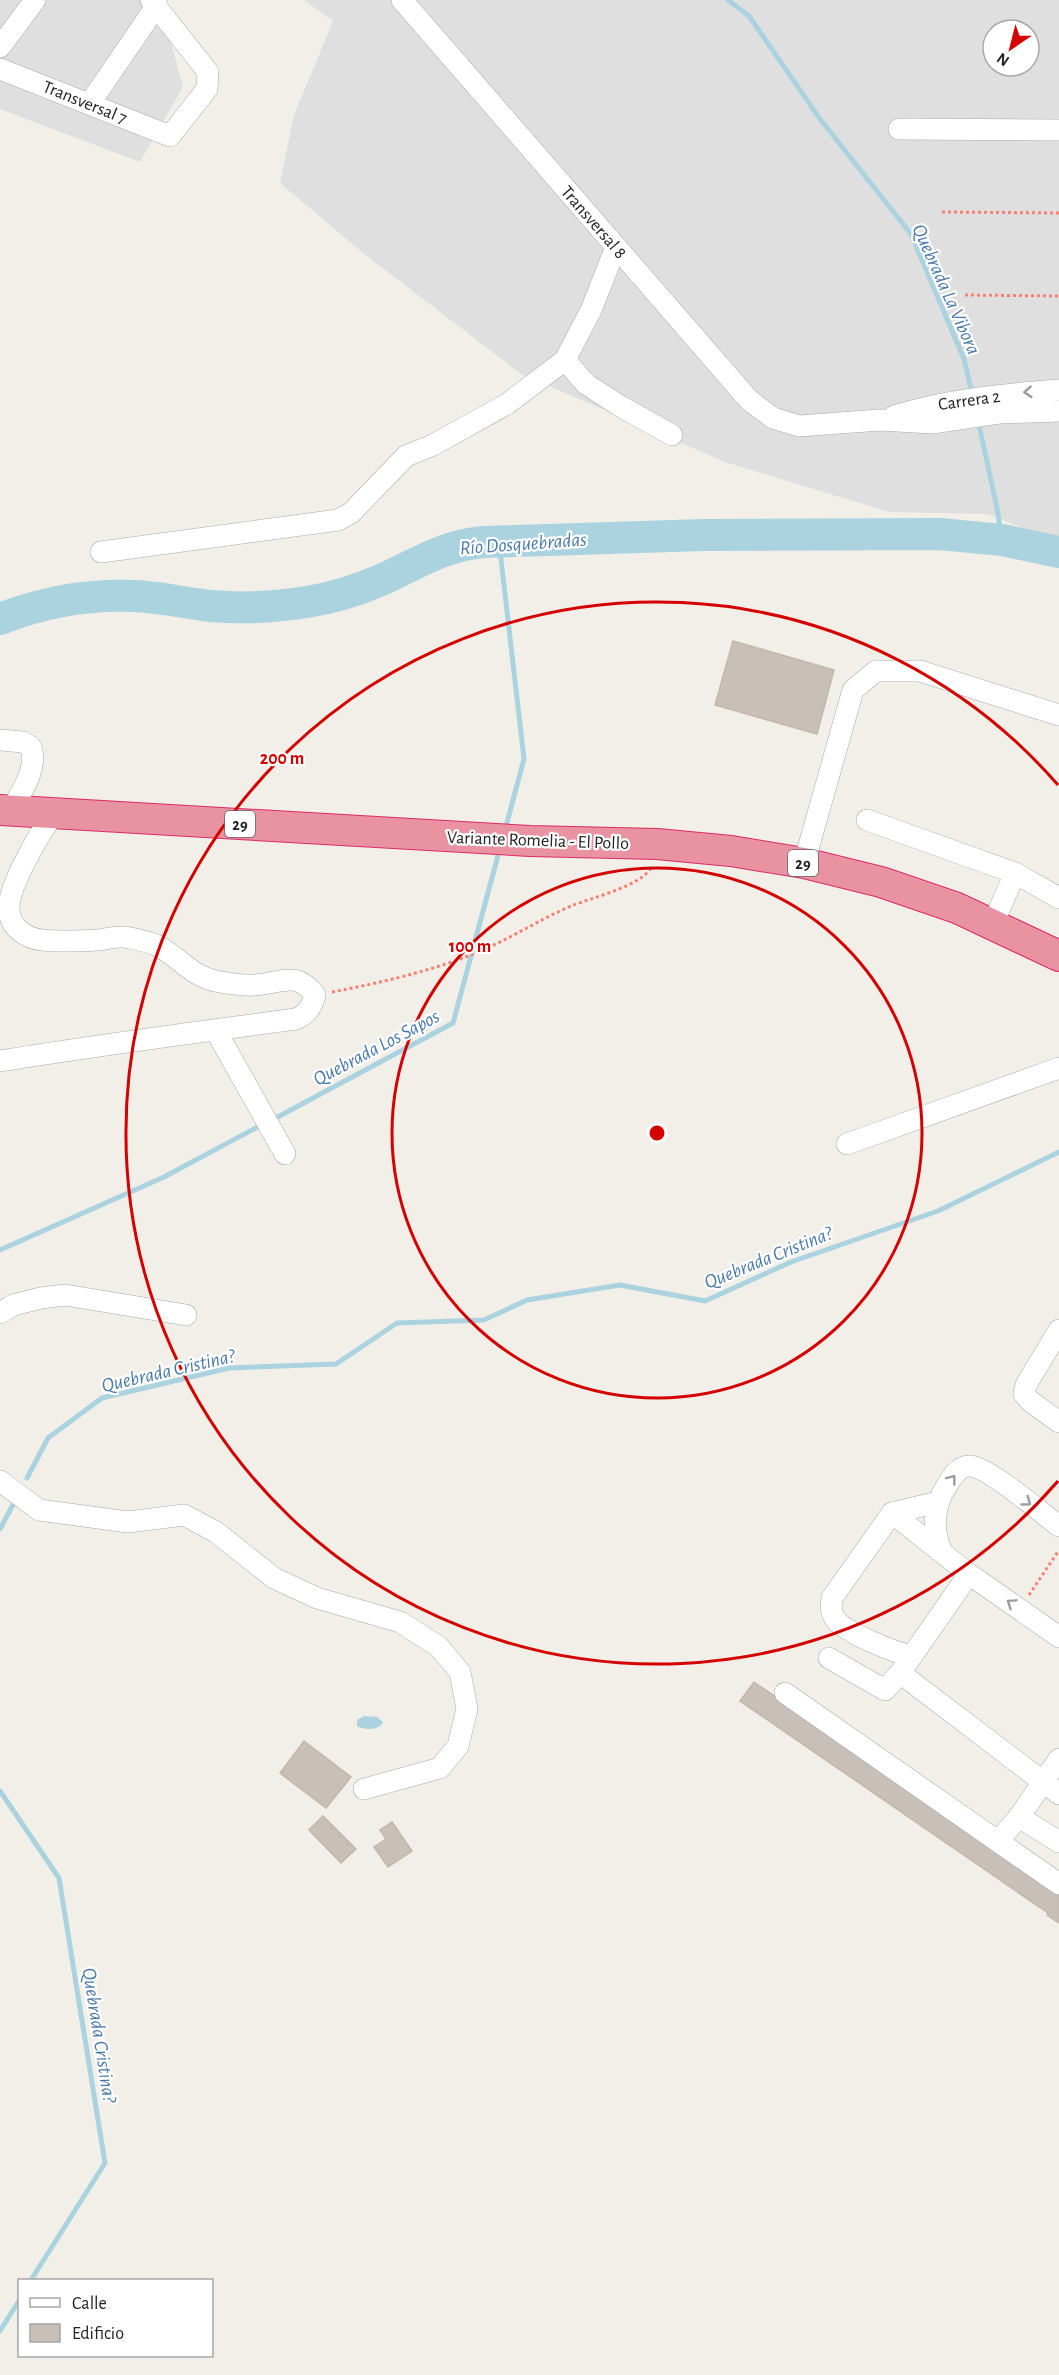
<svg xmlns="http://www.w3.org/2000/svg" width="1059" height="2375" viewBox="0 0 1059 2375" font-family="'Alegreya Sans',sans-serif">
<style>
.residential{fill:#e0dfdf;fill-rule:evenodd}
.water{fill:#aad3df}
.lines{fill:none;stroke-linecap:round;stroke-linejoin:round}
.stream{stroke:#aad3df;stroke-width:5}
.river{stroke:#aad3df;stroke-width:32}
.building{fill:#c7bfb8;stroke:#c4b6ab;stroke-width:1.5}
.minor-casing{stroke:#a9a9a9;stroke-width:22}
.highway-casing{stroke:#dc2a67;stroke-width:32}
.path{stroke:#fa8072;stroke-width:3;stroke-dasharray:3 3;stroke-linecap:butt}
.minor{stroke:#fff;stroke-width:21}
.highway{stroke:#e892a2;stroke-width:30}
.oneway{stroke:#9c9c9c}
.ring{fill:none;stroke:#d40000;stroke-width:3}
.labels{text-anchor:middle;stroke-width:4.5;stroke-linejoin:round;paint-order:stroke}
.shield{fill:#fff;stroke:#646464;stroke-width:1.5}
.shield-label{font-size:16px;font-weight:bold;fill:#222}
.street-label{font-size:18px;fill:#222;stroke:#fff}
.water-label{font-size:20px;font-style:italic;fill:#4a7aab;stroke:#fff}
.centre{fill:#d40000;stroke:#fff;stroke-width:3}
.ring-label{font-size:18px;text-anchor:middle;font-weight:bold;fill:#d40000;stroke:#fff;stroke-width:4.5;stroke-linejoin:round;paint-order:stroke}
</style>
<rect width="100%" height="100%" fill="#f2efe9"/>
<g class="residential">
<path d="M0,0H159L183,87L140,162L0,109Z"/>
<path d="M304,0H1059V542L987,514L889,512L725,462L521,374L363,253L280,183L294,115L333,21ZM993,30H1029V66H993Z"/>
</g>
<path class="water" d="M364,1716L377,1717L383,1722C380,1731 364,1730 357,1726V1720Z"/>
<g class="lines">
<g class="stream">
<path d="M728,0L749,16L820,119L911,234L964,359L972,393"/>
<path d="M978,420L997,508L1002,540"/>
<path d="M499,542L524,759L505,830"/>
<path d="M272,1120L453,1023L500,848"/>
<path d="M0,1250L164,1177L263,1124"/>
<path d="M27,1478L48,1438L102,1398L229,1368L336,1364L397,1323L484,1320L527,1300L620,1285L705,1301L791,1262L938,1211L1059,1152"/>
<path d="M0,1529L16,1499"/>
<path d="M0,1791L59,1878L105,2163L31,2280"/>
<path d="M0,2331L20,2299"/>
</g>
<path class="river" d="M0,619C43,602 88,594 134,596C160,597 185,603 211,606C243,609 275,607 307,602C332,598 358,590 381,580C417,564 442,546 483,542L704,535L940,534L1002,540L1059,552"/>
</g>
<g class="building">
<path d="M733,641L834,670L817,734L715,705Z"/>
<path d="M754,1682L1059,1892V1923L1047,1915L1048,1913L740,1701Z"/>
<path d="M304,1741L351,1777L326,1808L280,1773Z"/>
<path d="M323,1816L356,1849L341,1863L309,1830Z"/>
<path d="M392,1822L412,1851L388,1867L374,1847L386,1839L380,1830Z"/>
</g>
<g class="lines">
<g class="minor-casing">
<g id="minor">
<path d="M402,0L749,400L773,418L799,426L880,420L932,423L999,413L1059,411"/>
<path d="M0,47L35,0"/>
<path d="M0,69L170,136L207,89L208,72L151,0"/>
<path d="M90,103L157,5"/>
<path d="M899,129L1059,130"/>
<path d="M565,360L586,384L620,406L672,435"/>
<path d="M894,416C948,400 1003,394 1059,390"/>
<path d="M101,552L338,520L351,513L406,456L433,445L507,404L565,360L591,310L616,247"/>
<path d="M0,740L23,742L31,747C38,769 22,791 11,810"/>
<path d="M867,820L1015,873L1059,898"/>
<path d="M804,863L853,690L876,671H920L1059,715"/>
<path d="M993,924L1015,873"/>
<path d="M216,1031L285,1154"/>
<path d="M0,1061C98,1045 197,1032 296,1019C307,1014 312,1007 315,995C295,969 281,984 254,985C245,986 235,984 227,983C192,979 187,963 160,947C151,942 140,940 130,938C120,935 108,939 98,940C80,941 61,942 43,940C27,939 10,928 9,910C7,888 41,830 55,813"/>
<path d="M847,1144L1059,1068"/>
<path d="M0,1313L13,1305L41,1298L65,1295L186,1315"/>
<path d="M1059,1330L1026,1385L1024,1394L1030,1401L1059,1422"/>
<path d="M0,1481L39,1510L128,1522L184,1515L216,1532L274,1578L317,1598L400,1622L438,1646L460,1672L467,1709L458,1746L440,1768L364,1789"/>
<path d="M892,1513L969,1574L1059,1637"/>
<path d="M942,1552C933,1533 933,1514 942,1494C948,1484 956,1465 970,1466C987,1466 1043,1514 1059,1526"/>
<path d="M969,1574L900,1673L1059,1794"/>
<path d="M911,1656C894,1652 846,1633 836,1620C830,1612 831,1606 832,1598L892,1513L938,1502"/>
<path d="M829,1658L885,1690L900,1673"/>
<path d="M785,1693L1059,1884"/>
<path d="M1019,1817L1059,1842"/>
<path d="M999,1840L1019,1817L1059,1759"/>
</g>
</g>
<g class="highway-casing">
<path id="highway" d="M0,810L530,841L657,844L731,851L804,863L881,882L957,908L1059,956"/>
</g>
<g class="path">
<path d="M942,212L1059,213"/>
<path d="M965,295L1059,296"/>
<path d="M332,992C379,983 428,972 473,954C507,941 538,920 571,906C591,898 644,885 651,867"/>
<path d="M1029,1595L1059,1550"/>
</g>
<use href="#minor" class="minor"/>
<use href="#highway" class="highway"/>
</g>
<defs><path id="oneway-chevron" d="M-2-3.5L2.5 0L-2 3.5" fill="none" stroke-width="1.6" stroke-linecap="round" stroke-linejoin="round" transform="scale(1.5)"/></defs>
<g class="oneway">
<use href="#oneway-chevron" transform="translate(1028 392) rotate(176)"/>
<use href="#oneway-chevron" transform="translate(952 1479) rotate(-52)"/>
<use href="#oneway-chevron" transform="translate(1027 1502) rotate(36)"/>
<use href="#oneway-chevron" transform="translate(1011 1603) rotate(-146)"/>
</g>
<g class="ring">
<circle cx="657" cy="1133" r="265"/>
<path d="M1058 1481A531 531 0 1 1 1058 785"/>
</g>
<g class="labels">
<g class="shield">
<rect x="225" y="811" width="30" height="26" rx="4.5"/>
<rect x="788" y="850" width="30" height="26" rx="4.5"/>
</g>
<g class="shield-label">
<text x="240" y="830">29</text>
<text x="803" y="869">29</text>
</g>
<g class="street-label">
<text transform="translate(85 102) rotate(22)" y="6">Transversal 7</text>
<text transform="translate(594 222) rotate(49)" y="6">Transversal 8</text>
<text transform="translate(969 400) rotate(-8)" y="6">Carrera 2</text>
<text transform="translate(538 840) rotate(2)" y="6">Variante Romelia - El Pollo</text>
</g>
<g class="water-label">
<text transform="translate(947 289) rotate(66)" y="7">Quebrada La Vibora</text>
<text transform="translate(523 543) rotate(-4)" y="7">Río Dosquebradas</text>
<text transform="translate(376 1047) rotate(-28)" y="7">Quebrada Los Sapos</text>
<text transform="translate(768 1257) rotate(-22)" y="7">Quebrada Cristina?</text>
<text transform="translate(168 1370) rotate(-13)" y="7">Quebrada Cristina?</text>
<text transform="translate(100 2035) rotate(81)" y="7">Quebrada Cristina?</text>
</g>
</g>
<circle cx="657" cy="1133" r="9" class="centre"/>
<g class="ring-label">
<text x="282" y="764">200 m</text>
<text x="470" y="952">100 m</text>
</g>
<rect x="18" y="2279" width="195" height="78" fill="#ffffff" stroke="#a7a7a7" stroke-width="1.5"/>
<rect x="30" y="2298" width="30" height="9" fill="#ffffff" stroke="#a7a7a7" stroke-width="1.5"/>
<text x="72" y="2309" font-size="18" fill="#222222">Calle</text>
<rect x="30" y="2324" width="30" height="18" fill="#c7bfb8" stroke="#a7a7a7" stroke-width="1.5"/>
<text x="72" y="2339" font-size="18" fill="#222222">Edificio</text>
<g transform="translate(1011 48) rotate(215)"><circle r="28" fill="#ffffff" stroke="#a7a7a7" stroke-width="1.5"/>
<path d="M0-4.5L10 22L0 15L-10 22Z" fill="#d40000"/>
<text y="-9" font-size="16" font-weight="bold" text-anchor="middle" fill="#222222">N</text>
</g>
</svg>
